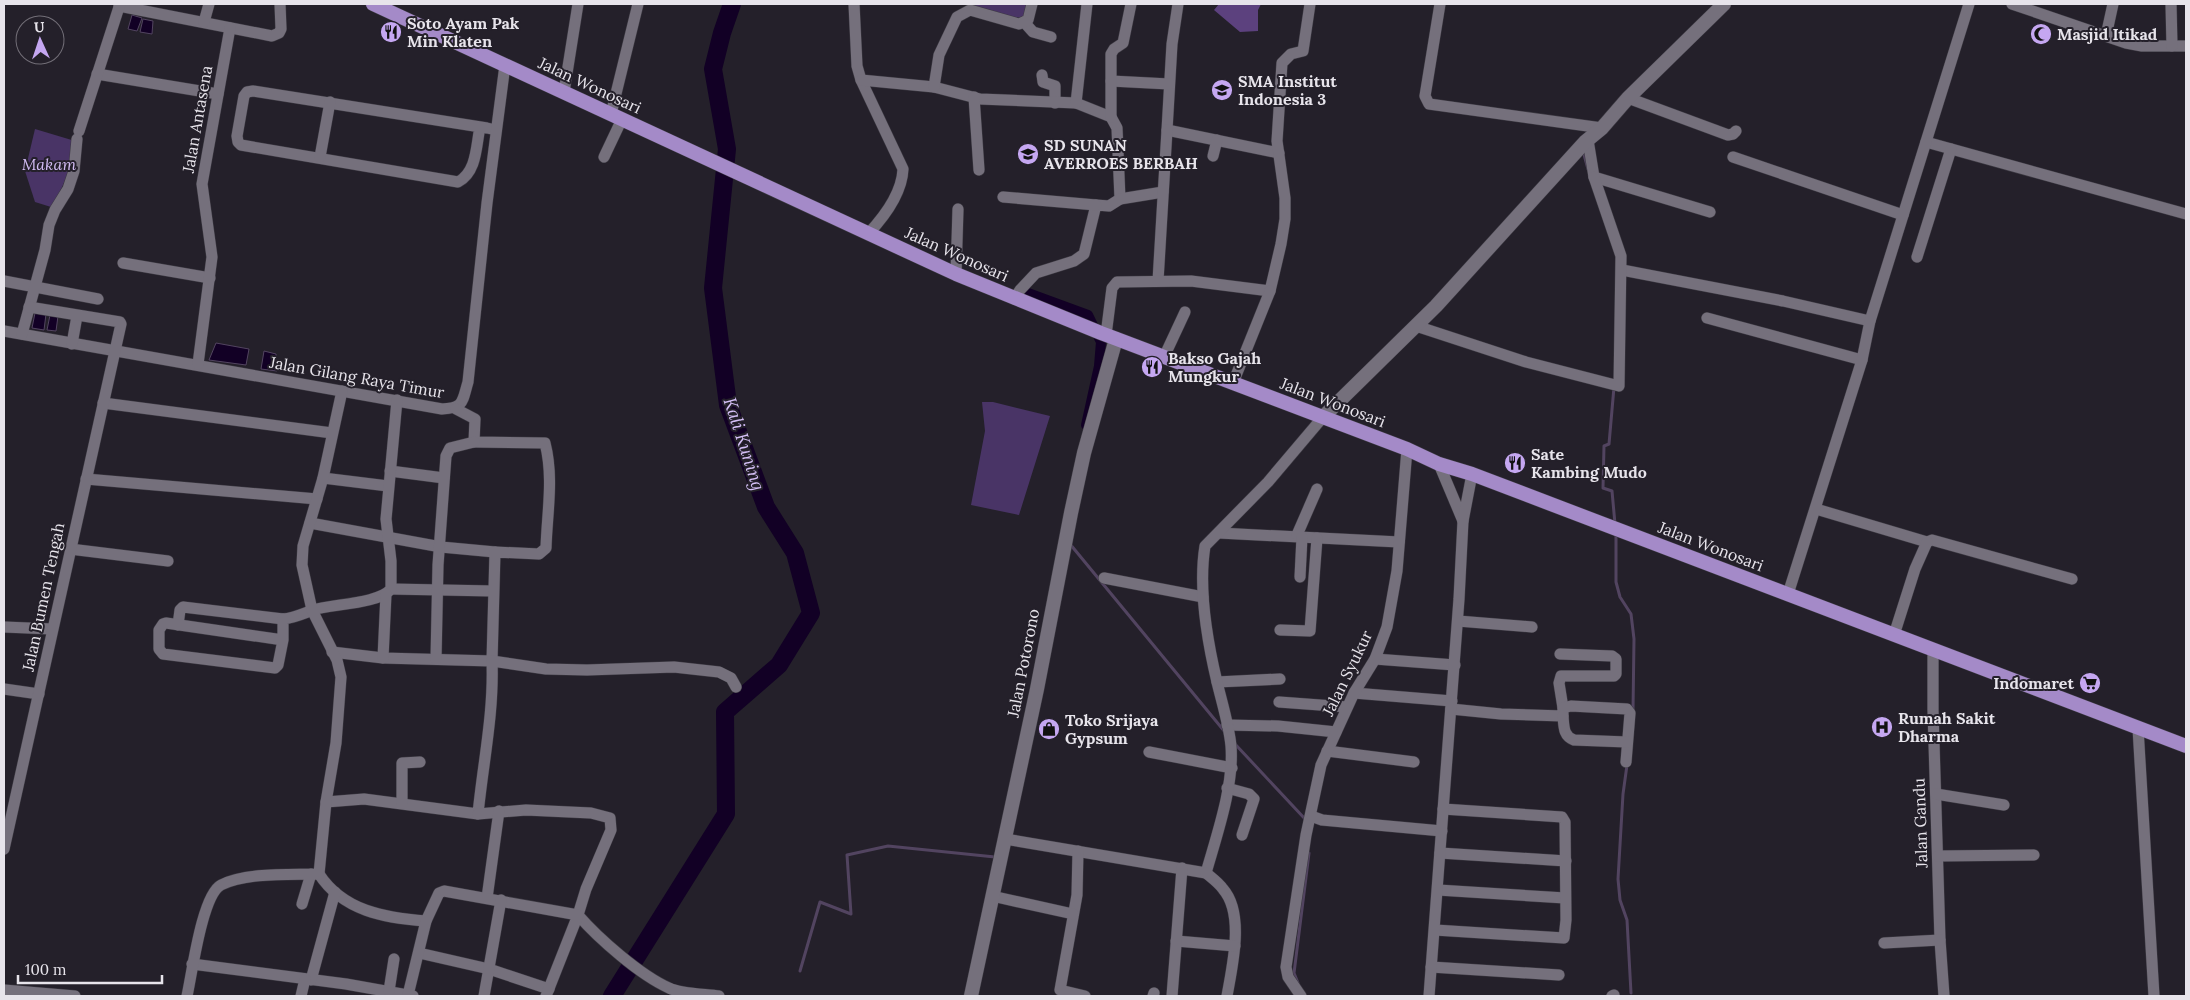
<svg xmlns="http://www.w3.org/2000/svg" width="2190" height="1000" viewBox="0 0 2190 1000" font-family="Lora,serif">
<style>
.green{fill:#493466}
.forest{fill:#5c417e}
.water{fill:#120025;stroke:#524460}
.lines{fill:none;stroke-linecap:round;stroke-linejoin:round}
.stream{stroke:#524460;stroke-width:3}
.canal{stroke:#120025;stroke-width:10}
.river{stroke:#120025;stroke-width:18}
.minor-casing{stroke:#3d3a43;stroke-width:12}
.tertiary-casing{stroke:#3d3a43;stroke-width:15}
.trunk-casing{stroke:#3d3a43;stroke-width:15}
.minor{stroke:#75707c;stroke-width:11}
.tertiary{stroke:#75707c;stroke-width:14}
.trunk{stroke:#a48ac8;stroke-width:14}
.labels{text-anchor:middle;stroke-width:4;stroke-linejoin:round;paint-order:stroke}
.poi-label{font-size:16px;font-weight:bold;fill:#e7e4eb;stroke:#24202a;text-anchor:start}
.street-label{font-size:16px;fill:#e7e4eb;stroke:#24202a}
.park-label{font-size:16px;font-style:italic;fill:#d2bcf3;stroke:#24202a}
.water-label{font-size:18px;font-style:italic;fill:#d5c0f7;stroke:#24202a}
</style>
<rect width="100%" height="100%" fill="#24202a"/>
<g class="green">
<path d="M974,4H1027L1025,19L973,9Z"/>
<path d="M35,129L75,141C72,166 64,187 51,207L35,202L25,171Z"/>
<path d="M982,402H993L1050,416L1019,515L971,505L985,431Z"/>
</g>
<path class="forest" d="M1219,4H1261L1258,10V31L1240,32L1214,10Z"/>
<g class="water">
<path d="M132,15L142,18L137,31L128,29Z"/>
<path d="M143,19L153,21L152,34L140,32Z"/>
<path d="M35,313L46,314L44,330L32,328Z"/>
<path d="M50,315L58,316L56,331L47,330Z"/>
<path d="M216,343L249,349L246,365L209,360Z"/>
<path d="M264,351L276,354L277,371L261,369Z"/>
</g>
<g class="lines">
<g class="stream">
<path d="M1583,151L1588,169"/>
<path d="M1614,387L1609,444L1604,446L1603,488L1612,491L1615,524"/>
<path d="M1616,533V582L1620,597L1631,614L1634,639L1633,710"/>
<path d="M1070,544L1225,732"/>
<path d="M1235,744L1306,820"/>
<path d="M1627,765L1623,794L1618,879L1620,900L1627,920L1631,993"/>
<path d="M800,971L820,902L851,914L847,855L888,846L995,857"/>
<path d="M1298,983L1294,973L1309,853"/>
</g>
<path class="canal" d="M1028,293L1088,315L1101,342L1099,366L1086,425"/>
<path class="river" d="M612,996L726,814L725,712L779,665L811,613L795,553L766,507L728,405L713,288L727,149L713,69L722,33L732,4"/>
<g class="minor-casing">
<g id="minor">
<path d="M854,4L857,66L861,80L903,169C902,193 884,217 868,234"/>
<path d="M1178,4L1172,44L1167,130L1279,153"/>
<path d="M1440,4L1425,96L1429,104L1602,128"/>
<path d="M2012,4L2126,43L2142,46H2186"/>
<path d="M2171,4L2172,46"/>
<path d="M119,6L272,36L279,33L281,29L280,4"/>
<path d="M204,22L209,4"/>
<path d="M1024,22L1033,32L1051,37"/>
<path d="M2106,36L2113,4"/>
<path d="M97,74L218,94"/>
<path d="M1042,75L1043,82L1055,86V103"/>
<path d="M861,80L934,87L980,99L1076,103L1111,117L1117,128L1120,199L1109,206L1096,205L1084,254L1074,261L1036,273L1020,290L1014,299"/>
<path d="M1111,81L1169,84"/>
<path d="M934,87L939,55L957,17L970,10L1019,24L1028,20L1032,4"/>
<path d="M564,92L578,4"/>
<path d="M974,97L979,170"/>
<path d="M1628,98L1728,135L1733,134L1736,131"/>
<path d="M1076,103L1087,4"/>
<path d="M611,114L638,4"/>
<path d="M1111,117V54L1114,49L1123,43L1131,4"/>
<path d="M480,127C476,146 477,172 458,182L241,145L238,142L237,136L244,96L247,92L253,91L487,128L496,130"/>
<path d="M79,131L120,4"/>
<path d="M1588,140L1594,177L1710,212"/>
<path d="M1926,142L2186,214"/>
<path d="M1213,156L1217,140"/>
<path d="M320,157L330,102"/>
<path d="M604,157L622,119"/>
<path d="M1733,157L1903,215"/>
<path d="M1003,197L1096,205"/>
<path d="M1120,199L1163,192"/>
<path d="M1917,257L1951,149"/>
<path d="M123,263L210,278"/>
<path d="M1622,270L1783,301L1870,321"/>
<path d="M956,274L958,209"/>
<path d="M4,281L98,299"/>
<path d="M1158,281L1167,130"/>
<path d="M1707,318L1862,360"/>
<path d="M1416,326L1526,362L1619,386L1621,256L1594,177"/>
<path d="M4,331L442,409C464,408 462,402 468,382L487,203L505,65"/>
<path d="M22,334L45,250L49,225L55,210L68,189L74,171L77,139"/>
<path d="M1106,335L1112,288L1117,282L1191,281L1270,291L1281,244L1285,219V198L1277,141L1282,63L1291,54L1303,51L1310,4"/>
<path d="M72,344L77,316"/>
<path d="M1164,357L1185,312"/>
<path d="M198,364L212,257L202,184L230,28"/>
<path d="M1233,383L1270,291"/>
<path d="M103,403L332,433"/>
<path d="M1439,464L1463,521"/>
<path d="M390,471L444,478"/>
<path d="M323,478L388,486"/>
<path d="M86,479L317,499"/>
<path d="M1816,509L1927,542L1932,540L2072,579"/>
<path d="M310,523L441,547L495,552"/>
<path d="M1219,533L1399,542"/>
<path d="M1297,535L1317,489"/>
<path d="M70,549L168,561"/>
<path d="M1300,577L1302,537"/>
<path d="M1104,578L1203,597"/>
<path d="M391,589L493,591"/>
<path d="M1788,594L1862,360L1870,321L1969,4"/>
<path d="M1458,621L1532,627"/>
<path d="M178,625L180,610L183,607L283,619"/>
<path d="M4,627L52,629"/>
<path d="M1280,630L1310,631L1317,538"/>
<path d="M1894,635L1915,569L1927,542"/>
<path d="M283,640L166,623L163,624L159,630V649L163,654L275,668L278,665L283,640V619C294,618 302,614 313,610C331,604 379,604 391,589V561L386,519L397,400"/>
<path d="M1933,650V710L1940,940L1944,996"/>
<path d="M332,652L383,658L492,661L495,552L539,554L546,548C547,513 554,478 545,443L474,442L475,419L456,409"/>
<path d="M1560,654L1612,656L1616,659V674L1614,676H1561L1559,683L1563,708"/>
<path d="M383,658L386,594"/>
<path d="M436,659L438,565L446,456L450,448L474,442"/>
<path d="M1375,659L1455,665"/>
<path d="M1217,682L1280,679"/>
<path d="M4,689L39,694"/>
<path d="M1354,693L1452,701"/>
<path d="M1279,702L1347,707"/>
<path d="M1451,709L1501,714L1563,716V708L1571,706L1627,709L1630,713L1626,762"/>
<path d="M1563,716C1564,726 1563,736 1574,740L1627,742"/>
<path d="M1227,725L1278,726L1336,732"/>
<path d="M2138,728L2154,996"/>
<path d="M1327,751L1414,762"/>
<path d="M1149,752L1232,768"/>
<path d="M1227,788L1249,794L1254,799L1242,835"/>
<path d="M1936,794L2004,805"/>
<path d="M326,802L364,799L478,814C483,763 494,713 492,661L546,669L587,670L674,667L719,672L731,678L736,687"/>
<path d="M402,803V763L420,762"/>
<path d="M478,814L526,810L591,813L610,818L611,830L586,889L578,915C599,939 640,975 669,988C681,994 705,994 719,996"/>
<path d="M1311,816L1322,820L1442,831"/>
<path d="M1005,839L1206,873C1217,834 1234,786 1231,746C1229,725 1222,703 1217,682C1207,640 1198,589 1205,546L1268,482L1323,417"/>
<path d="M4,849L121,324L120,322L29,307"/>
<path d="M1078,851L1077,895L1060,990L1085,996"/>
<path d="M1440,853L1566,861"/>
<path d="M1938,856L2034,855"/>
<path d="M1206,873C1212,878 1219,883 1223,889C1245,914 1232,967 1227,996"/>
<path d="M319,874C343,911 385,918 426,921"/>
<path d="M1438,890L1565,898"/>
<path d="M992,896L1073,914"/>
<path d="M487,898L499,811"/>
<path d="M302,904L311,874"/>
<path d="M1435,930L1564,938L1566,920L1565,822L1562,817L1443,809"/>
<path d="M1176,941L1235,946"/>
<path d="M1884,943L1940,940"/>
<path d="M419,953L489,969L549,989"/>
<path d="M192,964L346,984L413,996"/>
<path d="M1431,967L1559,975"/>
<path d="M311,980L335,892"/>
<path d="M4,990L75,996"/>
<path d="M389,991L394,959"/>
<path d="M408,995L426,921L439,893L444,891L578,915L546,996"/>
<path d="M187,996C192,974 202,895 221,885C247,872 291,875 319,874L326,802L336,743L341,677L337,660L312,610L302,565L303,546L323,478L342,391"/>
<path d="M301,996L305,979"/>
<path d="M484,996L501,900"/>
<path d="M1153,996L1154,993"/>
<path d="M1172,996L1182,868"/>
<path d="M1301,996L1288,977L1286,967L1306,835L1321,765L1354,693L1375,659L1387,627L1397,571L1407,449"/>
<path d="M1429,996L1459,599L1463,521L1472,474"/>
<path d="M1612,996L1614,995"/>
</g>
</g>
<g class="tertiary-casing">
<g id="tertiary">
<path d="M1323,417L1436,306L1585,142L1602,128L1628,98L1724,4"/>
<path d="M971,996L1037,689L1071,513L1084,453L1116,339"/>
</g>
</g>
<g class="trunk-casing">
<path id="trunk" d="M373,4L956,274L1101,333L1407,449L1439,464L1472,474L2186,746"/>
</g>
<use href="#minor" class="minor"/>
<use href="#tertiary" class="tertiary"/>
<use href="#trunk" class="trunk"/>
</g>
<defs>
<g id="restaurant-disc" transform="scale(1.125)"><circle r="9.5" fill="#c5a7f1" stroke="#24202a"/><path d="M-5-6h1v4h1v-4h1v4h1v-4h1v5L-1.5 .5V6h-2V.5L-5-1ZM5-6V6H3V1.5H1.5Q1.5-4 5-6Z" fill="#111"/></g>
<g id="mosque-disc" transform="scale(1.125)"><circle r="9.5" fill="#c5a7f1" stroke="#24202a"/><path d="M3.5-4.9A6 6 0 1 0 3.5 4.9A5 5 0 1 1 3.5-4.9Z" fill="#111"/></g>
<g id="school-disc" transform="scale(1.125)"><circle r="9.5" fill="#c5a7f1" stroke="#24202a"/><path d="M0-5L7-2L0 1L-7-2ZM-4 1L0 2.5L4 1V4Q0 6-4 4Z" fill="#111"/></g>
<g id="supermarket-disc" transform="scale(1.125)"><circle r="9.5" fill="#c5a7f1" stroke="#24202a"/><path d="M-6-5.5h2.5l.6 2H6L4.5 2H-2.5L-4.4-4H-6ZM-1.5 3.2a1.3 1.3 0 1 0 .1 0ZM3 3.2a1.3 1.3 0 1 0 .1 0Z" fill="#111"/></g>
<g id="hospital-disc" transform="scale(1.125)"><circle r="9.5" fill="#c5a7f1" stroke="#24202a"/><path d="M-5-5h3v3.5h4V-5h3V5h-3V1.5h-4V5h-3Z" fill="#111"/></g>
<g id="shop-disc" transform="scale(1.125)"><circle r="9.5" fill="#c5a7f1" stroke="#24202a"/><path d="M-5-2.5h2.3a2.7 3.5 0 0 1 5.4 0H5L5.5 6h-11ZM-1.5-2.5h3a1.5 2.3 0 0 0-3 0Z" fill="#111"/></g>
</defs>
<g fill-rule="evenodd">
<use href="#restaurant-disc" x="391" y="32"/>
<use href="#mosque-disc" x="2041" y="34"/>
<use href="#school-disc" x="1222" y="90"/>
<use href="#school-disc" x="1028" y="154"/>
<use href="#restaurant-disc" x="1152" y="367"/>
<use href="#restaurant-disc" x="1515" y="463"/>
<use href="#supermarket-disc" x="2090" y="683"/>
<use href="#hospital-disc" x="1882" y="727"/>
<use href="#shop-disc" x="1049" y="729"/>
</g>
<g class="labels">
<g class="poi-label">
<text x="407" y="29">Soto Ayam Pak<tspan x="407" dy="18">Min Klaten</tspan></text>
<text x="2057" y="40">Masjid Itikad</text>
<text x="1238" y="87">SMA Institut<tspan x="1238" dy="18">Indonesia 3</tspan></text>
<text x="1044" y="151">SD SUNAN<tspan x="1044" dy="18">AVERROES BERBAH</tspan></text>
<text x="1168" y="364">Bakso Gajah<tspan x="1168" dy="18">Mungkur</tspan></text>
<text x="1531" y="460">Sate<tspan x="1531" dy="18">Kambing Mudo</tspan></text>
<text x="2074" y="689" text-anchor="end">Indomaret</text>
<text x="1898" y="724">Rumah Sakit<tspan x="1898" dy="18">Dharma</tspan></text>
<text x="1065" y="726">Toko Srijaya<tspan x="1065" dy="18">Gypsum</tspan></text>
</g>
<g class="street-label">
<text transform="translate(590 85) rotate(25)" y="6">Jalan Wonosari</text>
<text transform="translate(197 119) rotate(-80)" y="6">Jalan Antasena</text>
<text transform="translate(957 254) rotate(24)" y="6">Jalan Wonosari</text>
<text transform="translate(357 377) rotate(10)" y="6">Jalan Gilang Raya Timur</text>
<text transform="translate(1333 402) rotate(21)" y="6">Jalan Wonosari</text>
<text transform="translate(1711 546) rotate(21)" y="6">Jalan Wonosari</text>
<text transform="translate(43 597) rotate(-78)" y="6">Jalan Bumen Tengah</text>
<text transform="translate(1023 663) rotate(-79)" y="6">Jalan Potorono</text>
<text transform="translate(1347 673) rotate(-64)" y="6">Jalan Syukur</text>
<text transform="translate(1920 823) rotate(-92)" y="6">Jalan Gandu</text>
</g>
<g class="park-label">
<text x="49" y="170">Makam</text>
</g>
<g class="water-label">
<text transform="translate(744 444) rotate(72)" y="6">Kali Kuning</text>
</g>
</g>
<rect width="2190" height="1000" fill="none" stroke="#e7e4eb" stroke-width="10"/>
<g transform="translate(40 40) rotate(357)"><circle r="24" fill="#24202a" stroke="#726e77"/>
<path d="M0-4L9 19L0 12L-9 19Z" fill="#c5a7f1"/>
<text y="-8" font-size="14" font-weight="bold" text-anchor="middle" fill="#e7e4eb">U</text>
</g>
<path d="M18 975v8h144v-8" fill="none" stroke="#e7e4eb" stroke-width="2.5"/>
<text x="25" y="975" font-size="15" fill="#e7e4eb" stroke="#24202a" stroke-width="4" paint-order="stroke">100 m</text>
</svg>
